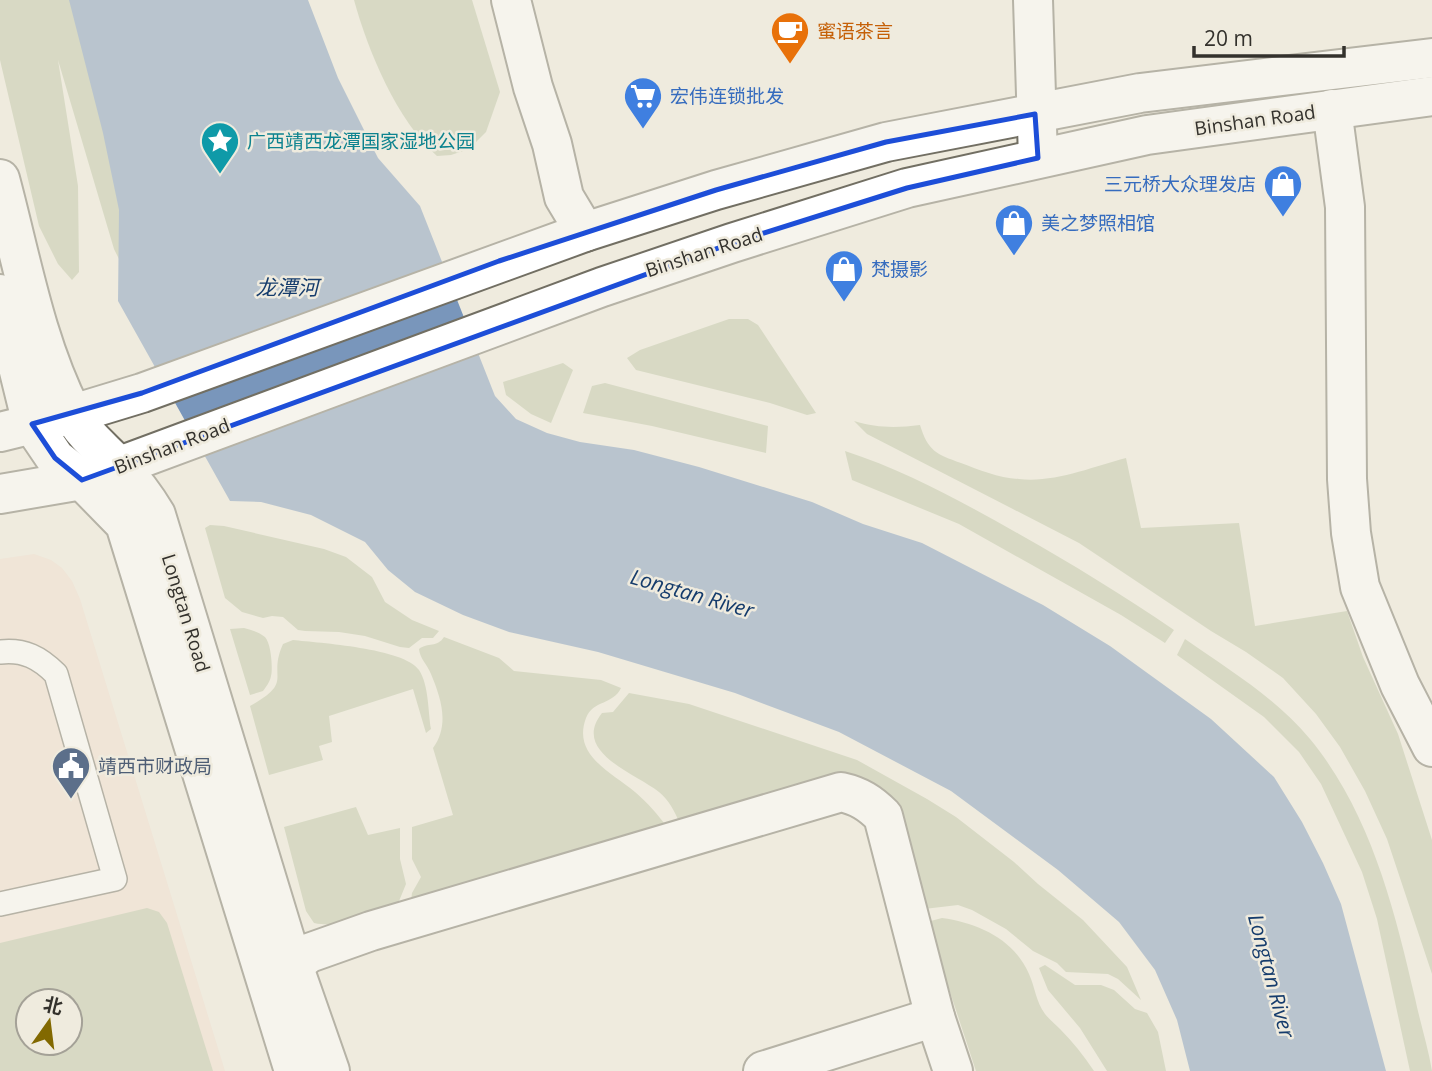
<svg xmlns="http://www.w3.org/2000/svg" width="1432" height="1071" viewBox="0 0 1432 1071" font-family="'Open Sans','Noto Sans SC',sans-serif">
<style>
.commercial{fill:#f1ddce;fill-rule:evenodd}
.green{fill:#bcc4a4;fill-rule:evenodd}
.water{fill:#7996bb}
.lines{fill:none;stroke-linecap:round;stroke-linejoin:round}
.lane-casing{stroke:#726f63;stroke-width:26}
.street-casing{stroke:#726f63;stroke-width:42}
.secondary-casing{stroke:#726f63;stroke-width:42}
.primary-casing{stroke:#726f63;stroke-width:42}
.lane{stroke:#fff;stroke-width:23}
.street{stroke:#fff;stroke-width:38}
.secondary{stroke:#fff;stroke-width:38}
.primary{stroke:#fff;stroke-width:38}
.marked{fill:none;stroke:#1d4ed8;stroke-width:5;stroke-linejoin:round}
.labels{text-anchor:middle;stroke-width:5;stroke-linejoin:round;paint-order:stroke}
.food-label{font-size:19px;fill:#c56008;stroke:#efebde;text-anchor:start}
.shop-label{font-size:19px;fill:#366cbe;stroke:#efebde;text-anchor:start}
.street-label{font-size:19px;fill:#33312c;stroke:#efebde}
.culture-label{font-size:19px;fill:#0d838f;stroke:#efebde;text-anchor:start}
.service-label{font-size:19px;fill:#4e5e75;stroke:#efebde;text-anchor:start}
.water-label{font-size:21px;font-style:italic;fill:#153c6c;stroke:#efebde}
</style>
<rect width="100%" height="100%" fill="#efebde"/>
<path class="commercial" d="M34,554L51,560L62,568L72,581L80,599L225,1071H0V559ZM28,1001H70V1043H28Z"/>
<g class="green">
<path d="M0,0H300L137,295L114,249L58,60L78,186L79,272L72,280L58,264L39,226L0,60Z"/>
<path d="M354,0H472L500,92L486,132L469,149L451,155L437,156C397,121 368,51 354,0Z"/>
<path d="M729,319H748L758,325L816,413L807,415L770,403L636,370L627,358L640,350Z"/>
<path d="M563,363L573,370L551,423L531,414L506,395L503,382Z"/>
<path d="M605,383L768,426L766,453L652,426L583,413L592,386Z"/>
<path d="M854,421C877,428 896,428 920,425C928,451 936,454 961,463C979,470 999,478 1019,479C1054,483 1092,467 1126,458L1141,528L1239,523L1255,626L1347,611L1363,657L1398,734L1432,840V974L1387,839L1365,791L1340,747L1316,714L1283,678L1246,652L1211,631L1079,543L867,434Z"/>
<path d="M845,451C907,471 962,502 1019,534C1072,564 1123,595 1174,630L1165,643L1121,615L959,524L852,480Z"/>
<path d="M210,525L224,526L324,549L346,557L372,577L385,602L412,620L439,631L433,638H422L409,648L400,647L365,636L339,632L305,631L298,630L283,617L272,616L263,618L242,612L225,598L205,528Z"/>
<path d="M244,628C252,630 259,632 265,637C271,643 273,668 271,676C270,682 266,687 263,691L250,695L230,629Z"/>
<path d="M444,637L499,658L514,671L601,680L621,688C613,705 593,700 586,718C572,755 611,772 635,792C648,803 658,815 668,828L411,901L412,893L421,877L412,859V827L453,815L433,748C450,725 441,698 431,674C427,664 420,659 419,649C428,642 437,648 444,637Z"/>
<path d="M1185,639C1228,669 1276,698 1310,739C1370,812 1394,907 1415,998C1420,1022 1428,1047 1432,1071H1410L1377,919L1362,872L1321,784L1299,752L1264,717L1177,655Z"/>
<path d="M293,640C319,643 404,648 419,670C429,685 428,712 431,729L426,733L413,689L329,716L332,742L319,746L323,760L269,775L250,706C295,681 267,679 283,644Z"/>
<path d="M629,693L689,704L857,760L927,799L956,817L1014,862L1038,884L1083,920L1127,967L1141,1000L1118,979L1108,974L1066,972L1057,963L1033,951L1006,929L972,910L958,905L924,909L895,806L680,824C675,812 669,800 659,792C635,773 571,752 602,713L613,712Z"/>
<path d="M356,807L368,835L400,828V859L406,884L397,906C371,915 342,929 314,923L306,911L284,827Z"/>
<path d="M147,908L159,912L167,923L213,1071H0V943ZM28,1001H70V1043H28Z"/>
<path d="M942,918C978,923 1014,939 1029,974C1035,987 1036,1002 1045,1014C1049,1019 1055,1024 1060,1029C1073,1042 1084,1056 1094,1071H976L927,922Z"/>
<path d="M1045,965L1075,985H1101L1114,990L1135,1009L1147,1013L1158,1032L1166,1071H1107L1080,1028L1048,990L1039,968Z"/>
</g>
<path class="water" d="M69,0H308L338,78L378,158L420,206L495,396L516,419L547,433L580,442L634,450L699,467L812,502L863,524L922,543L1043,605L1110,646L1211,719L1274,777L1302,822L1323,863L1341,904L1386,1071H1190L1177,1020L1155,970L1119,922L1058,870L951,791L839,732L735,693L598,652L509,632L463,615L415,592L388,570L365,542L311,515L261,502L230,501L118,301L119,210L103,133Z"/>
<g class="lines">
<g class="lane-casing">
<path id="lane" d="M0,652C24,649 40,658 56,674L115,879L0,904"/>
</g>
<g class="street-casing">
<g id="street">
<path d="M511,0L533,87L552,144L564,197L585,232"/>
<path d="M1332,109L1345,207L1347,479L1351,533L1360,587L1400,685L1432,747"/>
<path d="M293,965L309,953L371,931L841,792C859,796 870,803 883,816L935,1017L953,1071"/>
<path d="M763,1071L935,1017"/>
</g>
</g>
<g class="secondary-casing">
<g id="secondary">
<path d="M1033,0L1038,158"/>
<path d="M0,179C21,257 35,341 72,413C84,436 104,450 121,469C135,483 146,498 156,515L293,965L330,1071"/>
<path d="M0,294L32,424L55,458L82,480L125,524L294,1071"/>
</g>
</g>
<g class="primary-casing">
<g id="primary">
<path d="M0,432L73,414L142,393L585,232L716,190L886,142L1140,93L1432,58"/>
<path d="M0,494L82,480L602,287L732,243L907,188L1147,135L1432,96"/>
</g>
</g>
<use href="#lane" class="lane"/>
<use href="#street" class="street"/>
<use href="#secondary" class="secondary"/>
<use href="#primary" class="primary"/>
</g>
<path d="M0 0H1432V1071H0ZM1035,114L1038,158L907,188L732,243L82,480L55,458L32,424L142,393L499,261L716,190L886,142Z" fill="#efebde" fill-opacity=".55" fill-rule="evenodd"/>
<path class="marked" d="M1035,114L1038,158L907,188L732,243L82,480L55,458L32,424L142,393L499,261L716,190L886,142Z"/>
<defs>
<g id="cafe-pin" transform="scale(2.0125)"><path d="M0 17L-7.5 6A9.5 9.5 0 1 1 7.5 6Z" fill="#e8710a" stroke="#efebde"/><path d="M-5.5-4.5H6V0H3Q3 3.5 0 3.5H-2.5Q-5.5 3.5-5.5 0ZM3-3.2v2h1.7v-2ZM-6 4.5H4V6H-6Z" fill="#fff"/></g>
<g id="supermarket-pin" transform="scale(2.0125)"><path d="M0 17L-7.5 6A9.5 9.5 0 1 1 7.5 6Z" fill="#3f7fe0" stroke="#efebde"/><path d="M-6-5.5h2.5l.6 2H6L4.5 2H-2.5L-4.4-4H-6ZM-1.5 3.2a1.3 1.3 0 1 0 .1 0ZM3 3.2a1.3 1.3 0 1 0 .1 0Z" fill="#fff"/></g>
<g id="sight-pin" transform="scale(2.0125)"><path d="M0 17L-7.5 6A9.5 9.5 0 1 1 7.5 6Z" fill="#0f9aa8" stroke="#efebde"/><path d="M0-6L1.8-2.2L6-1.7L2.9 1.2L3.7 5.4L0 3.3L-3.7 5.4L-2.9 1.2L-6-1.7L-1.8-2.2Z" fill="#fff"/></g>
<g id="shop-pin" transform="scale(2.0125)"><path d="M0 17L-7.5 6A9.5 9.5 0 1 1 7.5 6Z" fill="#3f7fe0" stroke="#efebde"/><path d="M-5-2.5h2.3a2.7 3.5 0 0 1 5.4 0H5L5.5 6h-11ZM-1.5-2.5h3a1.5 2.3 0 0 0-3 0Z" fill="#fff"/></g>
<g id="civic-pin" transform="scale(2.0125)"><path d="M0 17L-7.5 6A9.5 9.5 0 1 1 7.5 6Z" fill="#5c6f8a" stroke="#efebde"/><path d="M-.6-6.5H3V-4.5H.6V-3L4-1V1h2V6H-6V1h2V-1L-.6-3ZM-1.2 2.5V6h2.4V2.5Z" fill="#fff"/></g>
</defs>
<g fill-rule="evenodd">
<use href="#cafe-pin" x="790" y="31"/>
<use href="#supermarket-pin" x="643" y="96"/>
<use href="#sight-pin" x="220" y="141"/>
<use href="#shop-pin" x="1283" y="184"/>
<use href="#shop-pin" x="1014" y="223"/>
<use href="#shop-pin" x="844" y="269"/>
<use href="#civic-pin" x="71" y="766"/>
</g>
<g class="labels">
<g class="food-label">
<text x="817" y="38">蜜语茶言</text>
</g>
<g class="shop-label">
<text x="670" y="103">宏伟连锁批发</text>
<text x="1256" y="191" text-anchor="end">三元桥大众理发店</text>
<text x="1041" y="230">美之梦照相馆</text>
<text x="871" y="276">梵摄影</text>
</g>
<g class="street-label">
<text transform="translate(1255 120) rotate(-8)" y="7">Binshan Road</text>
<text transform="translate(704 252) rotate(-18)" y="7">Binshan Road</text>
<text transform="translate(172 446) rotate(-21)" y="7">Binshan Road</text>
<text transform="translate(186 613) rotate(73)" y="7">Longtan Road</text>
</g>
<g class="culture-label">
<text x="247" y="148">广西靖西龙潭国家湿地公园</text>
</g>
<g class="service-label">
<text x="98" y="773">靖西市财政局</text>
</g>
<g class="water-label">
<text x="287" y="295">龙潭河</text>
<text transform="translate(692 594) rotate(16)" y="7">Longtan River</text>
<text transform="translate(1271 976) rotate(75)" y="7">Longtan River</text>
</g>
</g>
<g transform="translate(49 1022) rotate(14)"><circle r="33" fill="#efebde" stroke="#a4a197" stroke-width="2"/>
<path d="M0-5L12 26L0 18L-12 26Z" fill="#826901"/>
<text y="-10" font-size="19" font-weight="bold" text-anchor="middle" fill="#33312c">北</text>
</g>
<path d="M1194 46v10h150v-10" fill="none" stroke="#33312c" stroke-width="3.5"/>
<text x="1204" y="46" font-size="21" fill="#33312c" stroke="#efebde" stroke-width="5" paint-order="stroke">20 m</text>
</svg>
